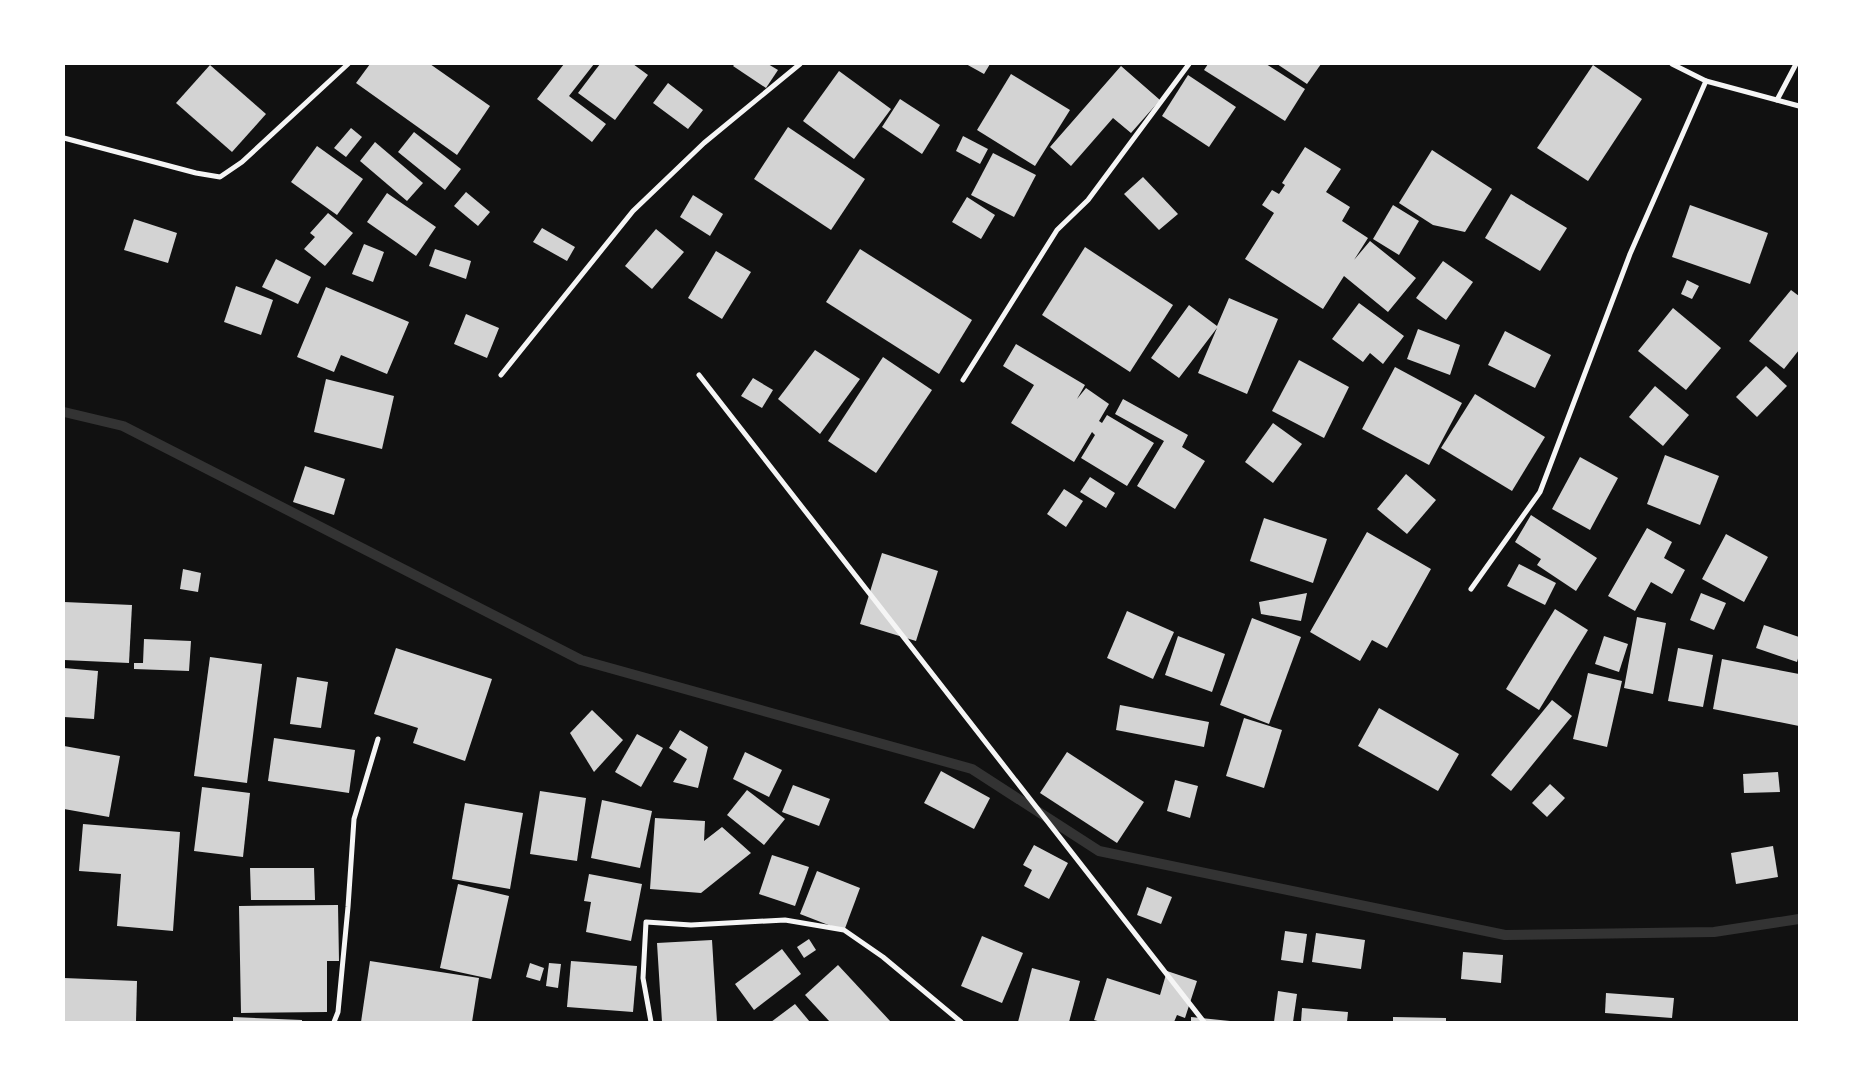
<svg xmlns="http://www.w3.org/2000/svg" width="1863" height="1086" viewBox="0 0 1863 1086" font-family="Cabin,sans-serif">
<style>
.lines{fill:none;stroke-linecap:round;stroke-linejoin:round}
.stream{stroke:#333;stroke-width:10}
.building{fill:#d3d3d3}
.minor{stroke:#f5f5f5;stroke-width:5}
</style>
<rect width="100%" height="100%" fill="#111"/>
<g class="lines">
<path class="stream" d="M64,412L123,426L581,660L972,769L1099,851L1505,935L1714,932L1799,919"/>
</g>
<g class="building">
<path d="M370,64H430L490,106L457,155L356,83Z"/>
<path d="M564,64H594L569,96L606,124L592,142L537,99Z"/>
<path d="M600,64H633L648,75L615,120L578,93Z"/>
<path d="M735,64H768L778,70L766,88L733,66Z"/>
<path d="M966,64H990L984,74Z"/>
<path d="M1208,64H1266L1305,89L1285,121L1204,70Z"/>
<path d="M1277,64H1321L1307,84Z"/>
<path d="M210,65L266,114L232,152L176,103Z"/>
<path d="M1593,65L1642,99L1588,181L1537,148Z"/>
<path d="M1121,66L1160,100L1131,133L1113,118L1071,166L1050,147Z"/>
<path d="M839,71L891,109L854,159L803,121Z"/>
<path d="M1011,74L1070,110L1035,166L977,130Z"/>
<path d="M1188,75L1236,107L1209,147L1162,116Z"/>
<path d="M668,83L703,110L688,129L653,103Z"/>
<path d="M900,99L940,125L922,154L882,127Z"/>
<path d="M788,127L865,179L831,230L754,179Z"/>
<path d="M351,128L362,137L346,157L334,148Z"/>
<path d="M414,132L461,169L445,190L398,152Z"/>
<path d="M963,136L988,149L980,164L956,151Z"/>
<path d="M375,142L423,183L407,201L360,161Z"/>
<path d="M317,146L363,179L337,215L291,182Z"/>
<path d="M1305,147L1341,169L1326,192L1350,207L1342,221L1368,238L1354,260L1370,241L1416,278L1388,312L1344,276L1323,309L1245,259L1274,213L1262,205L1272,190L1279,194L1285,185L1282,183Z"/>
<path d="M1432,150L1492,189L1465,232L1433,225L1399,203Z"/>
<path d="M993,153L1036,175L1014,217L971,195Z"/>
<path d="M1143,177L1178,214L1159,230L1124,194Z"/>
<path d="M466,192L490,212L478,226L454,206Z"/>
<path d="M387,193L436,227L416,256L367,222Z"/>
<path d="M1511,194L1567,228L1540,271L1485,238Z"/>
<path d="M693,195L723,214L710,236L680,217Z"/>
<path d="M967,197L995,215L981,239L952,222Z"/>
<path d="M1393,205L1419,221L1399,255L1373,239Z"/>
<path d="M1690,205L1768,233L1750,284L1672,257Z"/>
<path d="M328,213L353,233L325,266L304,249L315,237L310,233Z"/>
<path d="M134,219L177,233L168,263L124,250Z"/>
<path d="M542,228L575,247L567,261L533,242Z"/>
<path d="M656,229L684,252L652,289L625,266Z"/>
<path d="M364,244L384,252L373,282L352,274Z"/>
<path d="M1085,247L1173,305L1130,372L1042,315Z"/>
<path d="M435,249L471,261L466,279L429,266Z"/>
<path d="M860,249L972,320L939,374L826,302Z"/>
<path d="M716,251L751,272L722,319L688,298Z"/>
<path d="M276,259L311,277L298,304L262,287Z"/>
<path d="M1443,261L1473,282L1446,320L1416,298Z"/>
<path d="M1687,280L1699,286L1692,299L1681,294Z"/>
<path d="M236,286L273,300L261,335L224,322Z"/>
<path d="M326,287L409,322L387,374L341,355L334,372L297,357Z"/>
<path d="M1791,290L1799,296V350L1784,369L1749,341Z"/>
<path d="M1229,298L1278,319L1247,394L1198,373L1217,328L1179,378L1151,358L1189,305L1217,326Z"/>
<path d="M1359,303L1404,336L1383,364L1370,353L1363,362L1332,339Z"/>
<path d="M1673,308L1721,348L1686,390L1638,351Z"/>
<path d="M466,314L499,328L487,358L454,344Z"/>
<path d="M1418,329L1460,345L1450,375L1407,359Z"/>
<path d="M1505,331L1551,355L1535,388L1488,365Z"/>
<path d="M1016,344L1085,385L1077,399L1086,388L1109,404L1099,421L1102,423L1107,415L1154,443L1127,486L1081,458L1095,435L1092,432L1074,462L1011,423L1034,385L1003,366Z"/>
<path d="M815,350L860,379L820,434L778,399Z"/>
<path d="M883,357L932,390L876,473L828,441Z"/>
<path d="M1299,360L1349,387L1324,438L1272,411Z"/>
<path d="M1766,366L1787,386L1757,417L1736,397Z"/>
<path d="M1395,367L1462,403L1429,465L1362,429Z"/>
<path d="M753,378L773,390L762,408L741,396Z"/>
<path d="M326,379L394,396L382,449L314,432Z"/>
<path d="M1655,386L1689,415L1663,446L1629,417Z"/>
<path d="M1475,394L1545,437L1512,491L1441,448Z"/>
<path d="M1123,399L1188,435L1182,447L1205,461L1175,509L1137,486L1164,441L1115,414Z"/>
<path d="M1273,423L1302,444L1273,483L1245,462Z"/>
<path d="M1665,455L1719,476L1700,525L1647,504Z"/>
<path d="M1580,457L1618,478L1590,530L1552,509Z"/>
<path d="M305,466L345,479L334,515L293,502Z"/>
<path d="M1406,474L1436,500L1407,534L1377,509Z"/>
<path d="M1090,477L1115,493L1106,508L1080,492Z"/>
<path d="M1064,489L1083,501L1066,527L1047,514Z"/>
<path d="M1531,515L1597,558L1576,591L1537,565L1541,559L1515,542Z"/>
<path d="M1264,518L1327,539L1313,583L1250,561Z"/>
<path d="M1647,528L1672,542L1664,558L1685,570L1672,594L1651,582L1635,611L1608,596Z"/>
<path d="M1367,532L1431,569L1387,648L1372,640L1360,661L1310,632Z"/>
<path d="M1726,534L1768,557L1744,602L1702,579Z"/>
<path d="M882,553L938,571L916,641L860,624Z"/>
<path d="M1519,564L1556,583L1545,605L1507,586Z"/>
<path d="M183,569L201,573L198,592L180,589Z"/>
<path d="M1307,593L1301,621L1261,614L1259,602Z"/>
<path d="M1701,593L1726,603L1714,630L1690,620Z"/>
<path d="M64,602L132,605L129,663L64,660Z"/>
<path d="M1555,609L1588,630L1539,710L1506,689Z"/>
<path d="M1127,611L1174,632L1153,679L1107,658Z"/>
<path d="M1637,617L1666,623L1653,694L1624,688Z"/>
<path d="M1252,618L1301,637L1269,724L1220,705Z"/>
<path d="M1764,625L1799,637V655L1797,662L1756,648Z"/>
<path d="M1178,636L1225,654L1212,692L1165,675Z"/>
<path d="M1604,636L1628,644L1619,672L1595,664Z"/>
<path d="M144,639L191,641L189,671L134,669V663H143Z"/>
<path d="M396,648L492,679L465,761L413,743L418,728L374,714Z"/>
<path d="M1678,648L1713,655L1703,707L1668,701Z"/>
<path d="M210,657L262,664L247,783L194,776Z"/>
<path d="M1722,659L1799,674V726L1713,709Z"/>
<path d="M64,668L98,671L94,719L64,717Z"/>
<path d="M1588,673L1622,681L1607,747L1573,739Z"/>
<path d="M297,677L328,682L321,728L290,724Z"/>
<path d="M1552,700L1572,716L1511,791L1491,775Z"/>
<path d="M1120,705L1209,722L1204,747L1116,730Z"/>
<path d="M1379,708L1459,754L1438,791L1358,746Z"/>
<path d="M592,710L623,740L594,772L570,733Z"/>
<path d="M1244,718L1282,730L1264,788L1226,776Z"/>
<path d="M680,730L708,747L698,788L673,782L687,759L669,748Z"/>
<path d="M637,734L663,748L641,787L615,772Z"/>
<path d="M274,738L355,750L349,793L268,781Z"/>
<path d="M64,746L120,756L109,817L64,809Z"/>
<path d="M745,752L782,770L769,797L733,779Z"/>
<path d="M1067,752L1144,802L1117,843L1040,793Z"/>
<path d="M941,771L990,798L974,829L924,803Z"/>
<path d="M1778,772L1780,792L1744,793L1743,774Z"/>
<path d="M1175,780L1198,786L1190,818L1167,811Z"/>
<path d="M1550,784L1565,798L1547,817L1532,803Z"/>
<path d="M793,785L830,799L819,826L782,812Z"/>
<path d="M202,787L250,793L243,857L194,851Z"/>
<path d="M747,790L785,819L764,845L727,815Z"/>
<path d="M540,791L586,798L577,861L530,854Z"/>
<path d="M602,800L652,811L640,868L591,858Z"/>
<path d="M465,803L523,813L510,889L452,879Z"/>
<path d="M655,818L705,821L704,841L722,827L751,853L701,893L650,889Z"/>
<path d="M83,824L180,832L173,931L117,926L121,874L79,871Z"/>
<path d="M1034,845L1068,863L1049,899L1024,886L1032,870L1023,865Z"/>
<path d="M1773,846L1778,877L1736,884L1731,853Z"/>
<path d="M772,855L809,867L795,906L759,894Z"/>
<path d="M250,868H314L315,900H251Z"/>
<path d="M817,871L860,888L844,931L800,914Z"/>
<path d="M589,874L642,884L631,941L586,932L591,902L584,901Z"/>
<path d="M458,884L509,896L491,979L440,968Z"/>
<path d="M1147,887L1172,897L1161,924L1137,915Z"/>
<path d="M338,905L339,961H327V1012L241,1013L239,906Z"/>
<path d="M1285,931L1307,934L1303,963L1281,960Z"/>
<path d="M1316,933L1365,940L1361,969L1312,962Z"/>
<path d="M982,936L1023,953L1002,1003L961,986Z"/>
<path d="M809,939L816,950L804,958L797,947Z"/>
<path d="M712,940L717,1022H662L657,943Z"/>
<path d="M782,949L801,974L754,1010L735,984Z"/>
<path d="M1463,952L1503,955L1501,983L1461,979Z"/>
<path d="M370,961L479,978L472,1022H361Z"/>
<path d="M571,961L637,966L633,1012L567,1007Z"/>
<path d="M530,963L544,968L540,981L526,977Z"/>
<path d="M549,963L561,964L558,988L546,986Z"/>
<path d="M838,965L891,1022H830L805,995Z"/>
<path d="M1032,968L1080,981L1069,1022H1018Z"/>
<path d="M1167,971L1197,981L1185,1018L1177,1015L1174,1022H1101L1094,1020L1107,978L1160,995Z"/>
<path d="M64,978L137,981L136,1022H64Z"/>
<path d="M1278,991L1297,994L1293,1022H1274Z"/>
<path d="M1606,993L1674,998L1672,1018L1605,1013Z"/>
<path d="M795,1004L810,1022H771Z"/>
<path d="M1302,1008L1348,1012L1347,1022H1301Z"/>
<path d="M233,1017L302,1020V1022H233Z"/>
<path d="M1191,1017L1230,1021V1022H1191Z"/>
<path d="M1393,1017L1446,1018V1022H1393Z"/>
</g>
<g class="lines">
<g class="minor">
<path d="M1672,64L1706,81L1799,106"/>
<path d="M1777,100L1796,64"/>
<path d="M64,138L196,173L220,177L242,162L348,64"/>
<path d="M501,375L633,211L704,143L800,64"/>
<path d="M699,375L1204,1022"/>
<path d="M963,380L1057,230L1088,200L1189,64"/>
<path d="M1471,589L1540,492L1630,254L1706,81"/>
<path d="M334,1022L338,1012L348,907L354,819L378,739"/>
<path d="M651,1022L643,978L646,922L691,925L785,920L844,930L883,957L961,1022"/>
</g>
</g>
<rect width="1863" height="1086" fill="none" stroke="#ffffff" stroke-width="130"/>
</svg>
